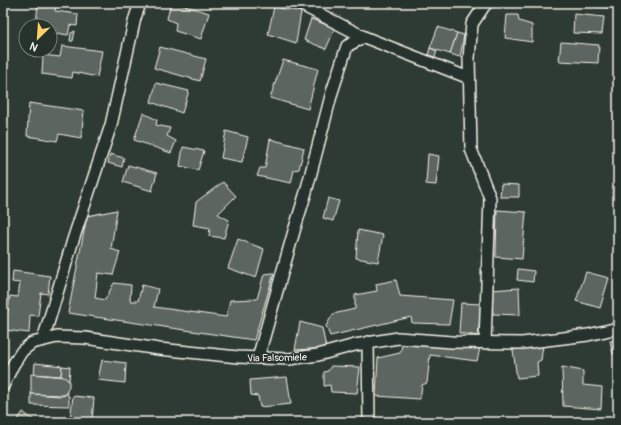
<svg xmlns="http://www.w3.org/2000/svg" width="621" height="425" viewBox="0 0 621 425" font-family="Pangolin,sans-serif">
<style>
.building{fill:#5c655e;stroke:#f4f1e8}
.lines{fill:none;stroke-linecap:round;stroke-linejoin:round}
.minor-casing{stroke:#f4f1e8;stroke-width:14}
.minor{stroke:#26332d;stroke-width:11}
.labels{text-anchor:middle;stroke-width:3;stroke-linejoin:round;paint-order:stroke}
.street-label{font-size:10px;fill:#f4f1e8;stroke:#26332d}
</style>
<rect width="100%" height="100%" fill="#2e3b34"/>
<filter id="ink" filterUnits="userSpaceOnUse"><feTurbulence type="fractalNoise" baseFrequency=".025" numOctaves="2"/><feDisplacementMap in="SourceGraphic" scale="8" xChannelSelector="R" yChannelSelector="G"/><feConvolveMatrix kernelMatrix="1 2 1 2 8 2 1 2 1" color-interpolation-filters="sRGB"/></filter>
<g filter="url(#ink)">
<g class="building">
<path d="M38,3H56L55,11L78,14L77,26L70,25L68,35L50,32V26H36Z"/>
<path d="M171,3H175L209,13L201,39L175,31L176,23L167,19Z"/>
<path d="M584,3H609L608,8L584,5Z"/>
<path d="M274,7L301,12L296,43L268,34Z"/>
<path d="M574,14L604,17L602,34L573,33Z"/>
<path d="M507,15H518L519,21L532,25V42L505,38Z"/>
<path d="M311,19L335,28L326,49L304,40Z"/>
<path d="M438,27L457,33L450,54L430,48Z"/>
<path d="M75,31L73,41H70L71,33Z"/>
<path d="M457,33L464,35L460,57L450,54Z"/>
<path d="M561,42L599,45L598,63L559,61Z"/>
<path d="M62,46L102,51L97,77L73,72L72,78L42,74L43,55L60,57Z"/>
<path d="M160,47L206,59L200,81L154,68Z"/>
<path d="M430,48L437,51L435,57L428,55Z"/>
<path d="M283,60L318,69L308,109L270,98Z"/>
<path d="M156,83L189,91L182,113L151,102Z"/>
<path d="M29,103L84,111L81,138L59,134L57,141L27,136Z"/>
<path d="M143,113L157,120L156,125L170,128L167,136L176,141L171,153L134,140Z"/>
<path d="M226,131L248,137L242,162L221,158Z"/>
<path d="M270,139L304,148L299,169L294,170L291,183L257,176L260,168H265Z"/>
<path d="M183,147L204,151L198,170L180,166Z"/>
<path d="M110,154L124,158L122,167L108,163Z"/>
<path d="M428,154L439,156L436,185L426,184Z"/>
<path d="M128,165L157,173L152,191L123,182Z"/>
<path d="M223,182L236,196L218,214L229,220L224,238L209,236L210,228L193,225L196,202Z"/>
<path d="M501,184L519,185V197H500Z"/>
<path d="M328,198L339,201L333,221L323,218Z"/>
<path d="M117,210L111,249L120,252L113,275L98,273L95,298L105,300L114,283L131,285L130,301H138L142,285L158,289L154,307L226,317L230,300L257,299L264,274L274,273L254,340L68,313L87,216Z"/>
<path d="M497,210L526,212L522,259L496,257Z"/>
<path d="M358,230L383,235L378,262L356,258Z"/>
<path d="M238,239L264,249L256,278L228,268Z"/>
<path d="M518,269L534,271L533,282L517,280Z"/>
<path d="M13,271L50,276L48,294L41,293L38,316L30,315L29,333L5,330L10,296L18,297L20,283L12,282Z"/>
<path d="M586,272L609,278L600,308L576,301Z"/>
<path d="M396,280L400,296L453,300L449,324L412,323L411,317L330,336L326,326L333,314L355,309V295L377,291L376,284Z"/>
<path d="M519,288L520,315L493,314L491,290Z"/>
<path d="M618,291V301L615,300Z"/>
<path d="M461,303L482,304L478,336L459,333Z"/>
<path d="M300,322L322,328L326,348L295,350Z"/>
<path d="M618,340V353L613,354L610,341Z"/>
<path d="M403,342L480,348L477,361L430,355L427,383L422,385L420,399L376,396L378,358L400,353Z"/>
<path d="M543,345L541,360L537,362L538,376L517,378L513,350Z"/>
<path d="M102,360L126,363L125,383L98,380Z"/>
<path d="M35,363L62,366L61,376L34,374Z"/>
<path d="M62,366L70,367L69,381L61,376Z"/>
<path d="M331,366L360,367L357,393L331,392L330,385L324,386V372L328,371Z"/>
<path d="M562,367L583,371V385L602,387L601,409L563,406Z"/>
<path d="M31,374L64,377L69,381V387L65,395L31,394Z"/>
<path d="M287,377L291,404L260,407L258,396L251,395L250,380Z"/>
<path d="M67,392L68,396H69V406L31,405V394L62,396L65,395Z"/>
<path d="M73,396L94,398L92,422L70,420Z"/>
<path d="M23,412L36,422H16Z"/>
</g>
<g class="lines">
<g class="minor-casing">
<g id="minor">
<path d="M298,3L364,37"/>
<path d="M43,340L73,240L111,125L135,18L140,3"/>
<path d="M368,342L369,422"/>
<path d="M485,343L490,198L471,149L469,58L472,24L484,6L487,3"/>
<path d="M258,358L294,231L306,192L332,92L347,46L364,37L469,78"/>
<path d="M3,386L13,365L22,351L32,343L57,337L85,338L159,349L238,357L289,359L318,355L355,345L398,338L452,342L522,343L588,335L618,328"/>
</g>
</g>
<use href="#minor" class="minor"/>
</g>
</g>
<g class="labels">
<g class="street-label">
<text transform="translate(277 357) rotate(-1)" y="4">Via Falsomiele</text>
</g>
</g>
<rect width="621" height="425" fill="none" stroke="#26332d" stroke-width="16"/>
<rect x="8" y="8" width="605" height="409" fill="none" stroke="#f4f1e8" stroke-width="1.5" filter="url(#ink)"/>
<g transform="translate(38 38) rotate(205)"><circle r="19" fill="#26332d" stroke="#787f78"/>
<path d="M0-3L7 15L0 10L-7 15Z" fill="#ffd166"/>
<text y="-6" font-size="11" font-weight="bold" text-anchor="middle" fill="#f4f1e8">N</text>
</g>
</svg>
